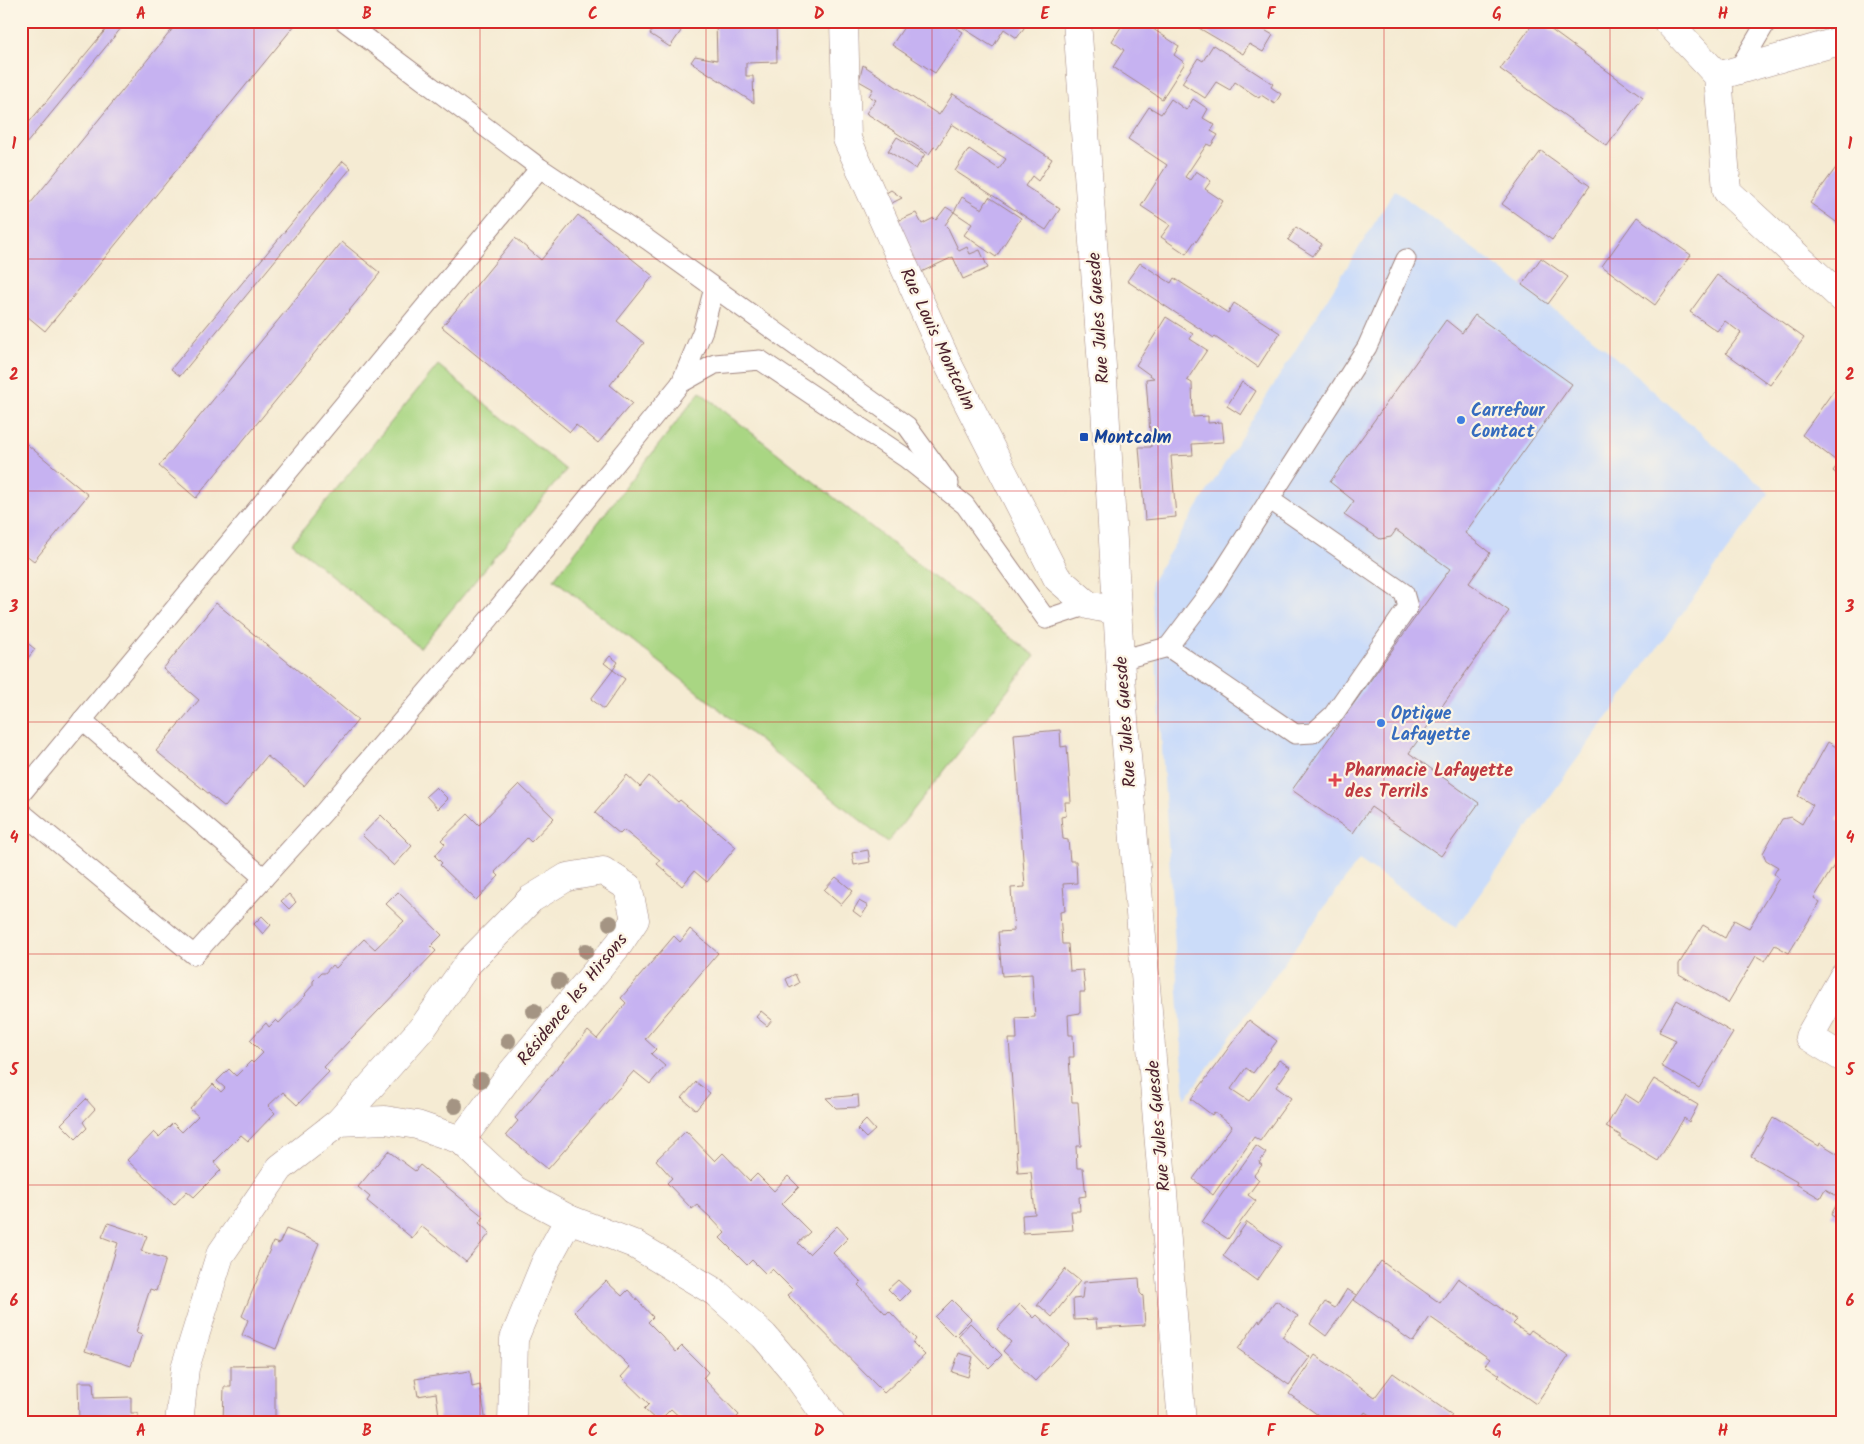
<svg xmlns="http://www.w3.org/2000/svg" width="1864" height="1444" viewBox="0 0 1864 1444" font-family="Kalam,sans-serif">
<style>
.built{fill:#cbdcf9}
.green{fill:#a9d683;stroke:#7a7a57}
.building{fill:#c6b2f1}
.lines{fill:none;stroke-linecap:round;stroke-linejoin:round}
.lane-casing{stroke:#a0857f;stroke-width:21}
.street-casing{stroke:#a0857f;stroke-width:29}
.secondary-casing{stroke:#a0857f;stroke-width:29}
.lane{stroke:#fff;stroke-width:19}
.street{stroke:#fff;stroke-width:28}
.secondary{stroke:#fff;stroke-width:28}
.tree{fill:#a49483}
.grid{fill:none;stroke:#d62828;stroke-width:1;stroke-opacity:0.55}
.shop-dot{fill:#3f7fe0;stroke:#fcf5e5;stroke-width:2}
.transit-dot{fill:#1a4fb4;stroke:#fcf5e5;stroke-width:2}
.health-dot{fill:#e0444e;stroke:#fcf5e5;stroke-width:2}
.labels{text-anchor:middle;stroke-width:4.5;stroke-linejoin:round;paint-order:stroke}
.street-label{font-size:18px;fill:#4a1f2b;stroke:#fcf5e5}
.shop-label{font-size:18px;font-weight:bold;fill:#366cbe;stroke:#fcf5e5;text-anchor:start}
.transit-label{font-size:18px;font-weight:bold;fill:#164399;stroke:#fcf5e5;text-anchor:start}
.health-label{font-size:18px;font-weight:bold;fill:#be3a42;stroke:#fcf5e5;text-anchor:start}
.neatline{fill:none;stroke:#d62828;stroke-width:2}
.grid-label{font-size:16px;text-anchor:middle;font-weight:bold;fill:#d62828}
</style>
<rect width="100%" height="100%" fill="#fcf5e5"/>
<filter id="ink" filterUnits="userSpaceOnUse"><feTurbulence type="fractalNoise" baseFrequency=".02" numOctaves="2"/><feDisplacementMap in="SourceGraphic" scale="10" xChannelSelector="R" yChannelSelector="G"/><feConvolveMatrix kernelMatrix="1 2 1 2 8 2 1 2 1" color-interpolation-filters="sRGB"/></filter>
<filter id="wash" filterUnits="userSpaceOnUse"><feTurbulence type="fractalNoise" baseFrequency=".0096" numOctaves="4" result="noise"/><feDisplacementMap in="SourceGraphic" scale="20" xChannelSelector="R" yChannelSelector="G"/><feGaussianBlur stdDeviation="1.12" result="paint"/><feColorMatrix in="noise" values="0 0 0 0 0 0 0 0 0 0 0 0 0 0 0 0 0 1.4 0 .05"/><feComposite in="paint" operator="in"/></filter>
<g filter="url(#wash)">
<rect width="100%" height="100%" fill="#f5ebd3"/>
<path class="built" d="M1395,190L1600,344L1769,493L1456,927L1359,860L1185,1099L1151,582Z"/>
<g class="green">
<path d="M438,365L566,470L420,648L292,543Z"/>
<path d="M700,392L1035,656L888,842L554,579Z"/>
</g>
<g id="blocks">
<g class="building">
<path d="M113,21H127L21,150V132Z"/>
<path d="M179,21H291L295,25L45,331L21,311V215Z"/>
<path d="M658,21H676L673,26L681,31L670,47L650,34Z"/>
<path d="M716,21H776L777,62L746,63V76H753L754,103L691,62L695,56L717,60Z"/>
<path d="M908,21H946L963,32L935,73L892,45Z"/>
<path d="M952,21H1020L1026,25L1017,38L1004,29L993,47Z"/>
<path d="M1125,21H1141L1179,46L1174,55L1185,63L1162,99L1113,67L1124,50L1112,41Z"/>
<path d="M1187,21H1249L1273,35L1263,52L1249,44L1243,54Z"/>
<path d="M1535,21H1539L1643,97L1607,146L1500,69Z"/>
<path d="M1213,45L1273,84L1271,87L1281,94L1275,104L1261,95L1259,98L1235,82L1230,90L1216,82L1205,98L1182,83L1198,58L1203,61Z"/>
<path d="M863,65L939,115L953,94L1052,159L1038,181L1032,176L1025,186L1060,209L1046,230L955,171L969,149L999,169L1006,159L952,124L937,148L934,147L929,154L866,113L876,100L869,96L873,89L859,81Z"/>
<path d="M1171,99L1186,110L1193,99L1208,109L1203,118L1215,125L1211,131L1218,135L1211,146L1207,144L1185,177L1190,180L1196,171L1211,181L1205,189L1223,201L1196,242L1195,241L1186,254L1161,237L1170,225L1141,206L1167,165L1128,139L1149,107L1161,114Z"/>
<path d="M897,137L925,154L916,169L888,151Z"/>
<path d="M1541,151L1590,186L1552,240L1502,204Z"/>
<path d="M343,161L351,168L180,376L171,369Z"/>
<path d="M1838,165L1843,168V227L1810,203Z"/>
<path d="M891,190L902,198L888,205L883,195Z"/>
<path d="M962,197L982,209L989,197L1021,218L996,257L964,235L972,224L954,212Z"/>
<path d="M946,207L954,212L945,225L948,228L959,251L967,247L970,254L980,250L988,268L963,279L953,257L919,273L895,222L916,213L922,224L934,218L936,220Z"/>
<path d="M578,215L653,276L617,321L644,343L610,385L632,403L598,443L576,425L570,432L442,327L515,238L541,260Z"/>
<path d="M1637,217L1691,255L1655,305L1602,266Z"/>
<path d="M1296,227L1322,244L1313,256L1288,240Z"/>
<path d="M342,242L380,273L196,498L159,466Z"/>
<path d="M1541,258L1568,277L1548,304L1522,285Z"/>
<path d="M1140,263L1171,283L1174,278L1228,313L1234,303L1280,333L1258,367L1215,337L1214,338L1127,281Z"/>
<path d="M1717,275L1804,338L1770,385L1726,353L1741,333L1725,321L1717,331L1690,312Z"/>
<path d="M1475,315L1572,384L1465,533L1490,553L1469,583L1509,611L1409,753L1479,803L1441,856L1371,807L1353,833L1292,790L1450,569L1396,530L1391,537L1380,539L1344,515L1354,501L1330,482L1446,320L1462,333Z"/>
<path d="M1166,317L1193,334L1190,339L1207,350L1187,380L1192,383L1193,417L1208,416V423L1222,422L1224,442L1192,444L1193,455L1171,456L1176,517L1145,520L1139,447H1151L1146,379L1154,378L1136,365Z"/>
<path d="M1242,382L1256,391L1241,415L1227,406Z"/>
<path d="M1837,386L1843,391V478L1833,471L1839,463L1802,435Z"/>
<path d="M23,441L88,495L34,561L21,551V443Z"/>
<path d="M216,603L358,720L304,786L267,756L225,807L156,751L199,700L163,669Z"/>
<path d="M21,638L35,649L21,667Z"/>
<path d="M610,656L618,662L613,670L625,679L604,709L591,699L613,670L604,663Z"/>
<path d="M1060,730L1061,747L1067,746L1071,802H1065L1066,816L1061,817L1063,839L1068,840L1070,861H1076L1077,883L1063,884L1065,911L1060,912L1062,944H1068L1070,971L1083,970L1085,992H1080V1013L1068,1015L1069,1035H1073L1074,1057H1069L1072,1102H1078L1081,1146H1076L1077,1168H1083L1086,1196L1079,1197L1080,1211H1071L1073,1230L1023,1233L1022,1215L1035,1214L1031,1172L1018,1173L1009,1039H1017L1016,1018L1035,1017L1032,974L1002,976L998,932L1014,931L1011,888L1025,887L1014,734Z"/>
<path d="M1828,742L1843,751V809L1837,819L1843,823V851L1814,898L1820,902L1789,953L1775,945L1765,961L1756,956L1728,1003L1679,974V964L1703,925L1725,938L1734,920L1749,928L1779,878L1774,874L1778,867L1766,860L1763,853L1782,819L1791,817L1802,824L1813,805L1798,796Z"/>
<path d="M627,775L640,787L649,776L678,802L680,800L736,847L707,882L694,871L682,886L657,864L660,860L624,830L620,834L595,813Z"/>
<path d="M519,784L554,818L531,842L527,838L495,872L499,876L476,900L440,865L442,863L435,856L445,844L441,840L468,814L479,825Z"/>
<path d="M436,787L448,799L438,809L426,796Z"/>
<path d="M381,815L412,846L394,866L362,835Z"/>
<path d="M868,850L870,862L854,865L852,853Z"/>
<path d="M836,877L853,891L841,905L824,890Z"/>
<path d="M398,892L442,935L431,946L436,951L324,1067L329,1072L297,1105L283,1092L268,1106L275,1113L248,1141L241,1135L214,1162L221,1170L194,1197L187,1191L174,1205L127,1160L154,1132L159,1137L173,1123L182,1132L198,1116L190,1109L213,1084L221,1092L225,1088L217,1081L229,1069L236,1076L251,1061L253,1063L263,1053L250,1040L266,1023L269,1027L276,1020L279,1023L306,995L305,994L313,985V981L321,973H325L332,965L336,968L364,939L375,949L404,921L386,904Z"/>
<path d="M289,894L296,902L289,909L281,901Z"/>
<path d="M859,901L868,906L861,917L853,911Z"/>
<path d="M262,916L271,925L263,934L254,924Z"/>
<path d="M690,929L718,953L645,1039L656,1049L651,1054L665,1066L650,1084L634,1071L548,1169L506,1135L518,1121L515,1118L588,1031L597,1039L626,1003L621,998L674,936L680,942Z"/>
<path d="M795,974L799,983L790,988L786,979Z"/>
<path d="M1677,1000L1733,1033L1699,1088L1661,1066L1676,1040L1659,1032Z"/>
<path d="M761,1011L772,1020L767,1026L756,1017Z"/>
<path d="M1249,1020L1277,1041L1253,1073L1246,1068L1231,1089L1249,1101L1279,1060L1290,1067L1276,1087L1291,1098L1260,1141L1254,1137L1213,1195L1193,1179L1232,1126L1214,1112L1212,1115L1191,1099Z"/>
<path d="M1654,1079L1698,1105L1689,1122L1684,1118L1658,1161L1620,1138V1135L1606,1127L1625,1094L1639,1103Z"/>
<path d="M696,1082L710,1093L696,1110L682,1098Z"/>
<path d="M858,1095L859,1107L836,1108L826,1098Z"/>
<path d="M86,1099L95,1109L83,1122L87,1128L76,1139L61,1124Z"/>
<path d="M1773,1118L1819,1146L1820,1143L1843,1157L1839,1165L1843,1168V1222L1831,1215L1840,1198L1825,1189L1820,1198L1796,1184L1797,1182L1751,1156Z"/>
<path d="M866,1120L875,1130L866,1138L857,1129Z"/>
<path d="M686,1131L715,1161L723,1153L750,1181L757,1174L774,1191L788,1176L799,1187L782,1204L810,1232L798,1243L809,1254L837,1226L848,1238L833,1253L861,1282L858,1285L886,1314L889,1311L916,1339L913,1343L925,1355L884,1393L787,1295L793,1290L772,1269L766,1274L752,1260L747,1265L720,1238L725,1233L712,1219L697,1205L692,1209L667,1183L672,1178L656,1160Z"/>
<path d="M1256,1146L1266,1153L1259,1163L1262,1165L1254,1175L1259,1180L1248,1195L1256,1201L1228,1239L1202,1222Z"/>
<path d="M388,1151L415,1171L420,1165L484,1217L479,1223L490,1233L466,1262L421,1226L412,1238L367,1201L370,1197L358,1187Z"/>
<path d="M1247,1222L1281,1246L1257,1281L1223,1256Z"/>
<path d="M108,1223L147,1236L141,1251L166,1259L156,1291L150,1289L136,1332L142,1334L131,1366L85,1351L118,1243L102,1237Z"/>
<path d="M286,1229L319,1243L276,1349L242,1335L248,1320L242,1316L273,1242L279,1244Z"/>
<path d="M1381,1261L1440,1303L1458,1278L1517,1320L1513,1324L1528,1334L1531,1330L1569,1356L1536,1404L1498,1377L1500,1375L1485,1365L1490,1359L1430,1317L1413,1342L1354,1300Z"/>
<path d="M1065,1269L1080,1281L1052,1317L1040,1306H1037Z"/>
<path d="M1139,1278L1140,1293L1143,1296L1145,1325L1097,1328L1096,1319L1074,1320L1073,1299L1082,1298L1084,1282Z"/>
<path d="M898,1280L910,1291L900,1301L888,1289Z"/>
<path d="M606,1281L622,1296L628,1290L653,1317L648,1322L662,1336L676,1352L682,1346L708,1372L703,1378L739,1415L732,1423H691L689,1421L686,1423L671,1409L658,1422L644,1409L649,1404L621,1377L630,1367L574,1312Z"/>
<path d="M1347,1289L1356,1295L1326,1336L1310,1324L1325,1302L1335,1308Z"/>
<path d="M952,1300L971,1319L954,1336L935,1317Z"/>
<path d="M1276,1301L1298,1316L1282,1337L1310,1357L1289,1385L1238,1349L1259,1320L1260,1322Z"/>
<path d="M1020,1304L1034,1318L1037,1315L1069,1345L1035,1381L1003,1351L1011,1342L997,1329Z"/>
<path d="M970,1323L1002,1355L989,1368L958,1336Z"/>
<path d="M959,1353L973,1357L968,1377L952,1372Z"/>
<path d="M1315,1355L1375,1397L1393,1373L1452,1415L1447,1423H1381L1365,1412L1358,1423H1329L1289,1394Z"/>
<path d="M275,1365V1423H223L224,1387H231V1366Z"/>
<path d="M470,1371L472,1387L480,1385L486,1423H440L436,1393L418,1396L415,1379Z"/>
<path d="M78,1382H93L94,1398L131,1397V1413H138V1423H79Z"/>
</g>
</g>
</g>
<g filter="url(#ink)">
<use href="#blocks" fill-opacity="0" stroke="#a0857f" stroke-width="1"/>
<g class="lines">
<g class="lane-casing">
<g id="lane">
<path d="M344,21L540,168L648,240L907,426L949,484"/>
<path d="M1738,70L1767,21"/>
<path d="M681,383L703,330L714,288"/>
<path d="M1168,647L1295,734L1313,733L1333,715L1408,607L1404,593L1269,499"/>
<path d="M1120,660L1168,647L1212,589L1367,347L1406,259"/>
<path d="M82,720L264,878"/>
<path d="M21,794L540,168"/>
<path d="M21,812L194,955L324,812L490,618L681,383L715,364L760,360L906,458L965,505L1046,619L1088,605"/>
</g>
</g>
<g class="street-casing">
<g id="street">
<path d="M844,21L847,139L947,362L1057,578L1088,605L1117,611"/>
<path d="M1667,21L1718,76L1727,191L1843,299"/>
<path d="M1718,76L1843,40"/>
<path d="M1843,977L1809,1037L1843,1058"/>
<path d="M339,1122L385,1120L417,1125L461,1140"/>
<path d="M179,1423L185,1368L220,1255L280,1168L339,1122L424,1026L469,962L531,899L567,877L603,871L628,887L635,920L619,944L513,1071L461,1140L515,1190L569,1219L634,1244L715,1292L764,1336L793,1370L831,1423"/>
<path d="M512,1423L514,1339L545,1263L569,1219"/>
</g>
</g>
<g class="secondary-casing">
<path id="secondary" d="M1077,21L1105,408L1123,707L1182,1423"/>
</g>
<use href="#lane" class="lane"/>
<use href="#street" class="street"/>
<use href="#secondary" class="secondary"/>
</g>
<g class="tree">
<circle cx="610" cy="923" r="8"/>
<circle cx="586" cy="951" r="8"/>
<circle cx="559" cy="981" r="8"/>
<circle cx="534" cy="1011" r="8"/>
<circle cx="508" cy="1041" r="8"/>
<circle cx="481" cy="1080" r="8"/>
<circle cx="455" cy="1106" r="8"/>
</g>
</g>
<path class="grid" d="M254,21V1423M480,21V1423M706,21V1423M932,21V1423M1158,21V1423M1384,21V1423M1610,21V1423M21,259H1843M21,491H1843M21,722H1843M21,954H1843M21,1185H1843"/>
<g class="shop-dot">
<circle cx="1461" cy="420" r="5"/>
<circle cx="1381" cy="723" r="5"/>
</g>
<rect class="transit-dot" x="1079" y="432" width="10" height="10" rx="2.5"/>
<path class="health-dot" d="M1332.5 772.5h5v5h5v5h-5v5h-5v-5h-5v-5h5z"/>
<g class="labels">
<g class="street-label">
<text transform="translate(1098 318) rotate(-94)" y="6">Rue Jules Guesde</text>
<text transform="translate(938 339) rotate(65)" y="6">Rue Louis Montcalm</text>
<text transform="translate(1125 722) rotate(-94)" y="6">Rue Jules Guesde</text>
<text transform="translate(572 999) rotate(-51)" y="6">Résidence les Hirsons</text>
<text transform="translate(1158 1126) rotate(-95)" y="6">Rue Jules Guesde</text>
</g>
<g class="shop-label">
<text x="1471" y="416">Carrefour<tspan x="1471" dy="21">Contact</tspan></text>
<text x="1391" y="719">Optique<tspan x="1391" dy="21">Lafayette</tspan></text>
</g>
<g class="transit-label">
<text x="1094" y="443">Montcalm</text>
</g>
<g class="health-label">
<text x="1345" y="776">Pharmacie Lafayette<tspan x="1345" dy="21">des Terrils</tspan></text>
</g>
</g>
<rect width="1864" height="1444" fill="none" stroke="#fcf5e5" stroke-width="55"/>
<rect x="28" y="28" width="1808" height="1388" class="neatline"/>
<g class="grid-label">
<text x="141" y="19">A</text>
<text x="367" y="19">B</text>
<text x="593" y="19">C</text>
<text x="819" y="19">D</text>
<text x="1045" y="19">E</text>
<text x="1271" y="19">F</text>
<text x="1497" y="19">G</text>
<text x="1723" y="19">H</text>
<text x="14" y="149">1</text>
<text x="1850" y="149">1</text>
<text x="14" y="380">2</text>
<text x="1850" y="380">2</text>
<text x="14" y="612">3</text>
<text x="1850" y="612">3</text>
<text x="14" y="843">4</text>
<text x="1850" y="843">4</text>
<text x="14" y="1075">5</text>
<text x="1850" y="1075">5</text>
<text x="14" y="1306">6</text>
<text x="1850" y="1306">6</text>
<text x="141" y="1436">A</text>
<text x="367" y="1436">B</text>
<text x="593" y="1436">C</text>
<text x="819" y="1436">D</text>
<text x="1045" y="1436">E</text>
<text x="1271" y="1436">F</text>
<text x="1497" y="1436">G</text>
<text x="1723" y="1436">H</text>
</g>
</svg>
